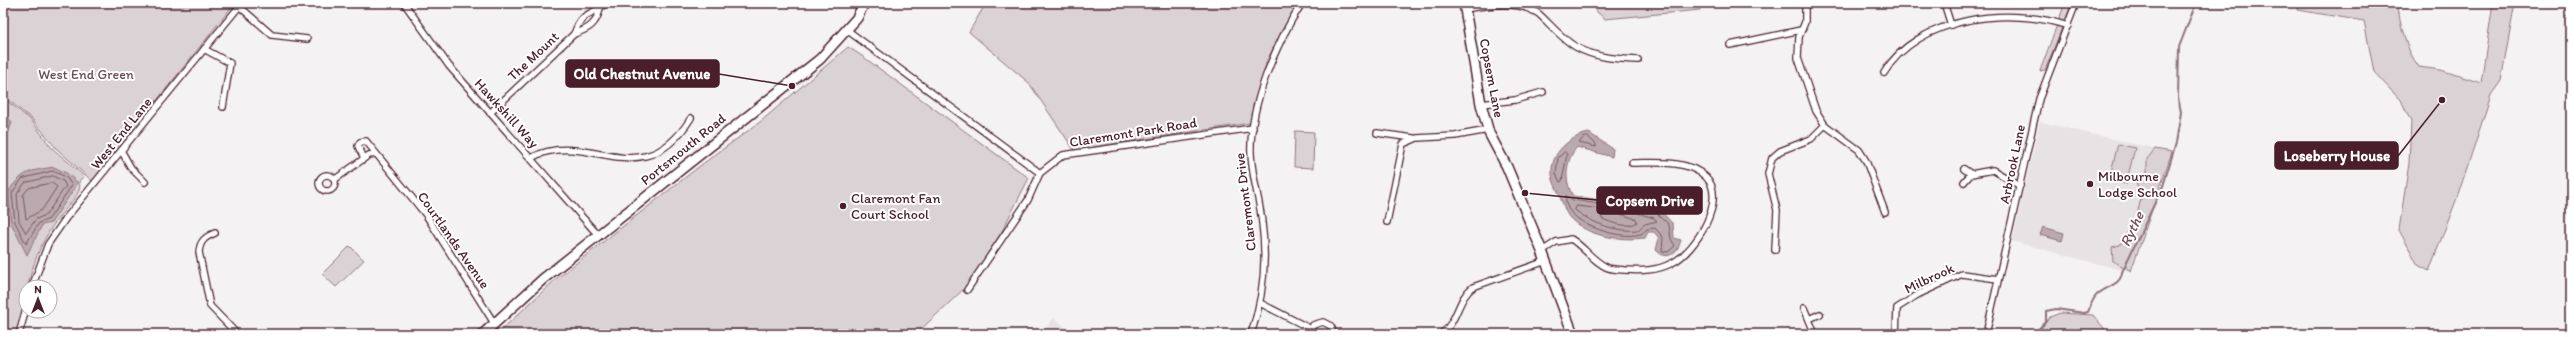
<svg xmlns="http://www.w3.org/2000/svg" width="2574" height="337" viewBox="0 0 2574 337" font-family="Itim,sans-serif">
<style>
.built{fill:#e7e2e3}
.green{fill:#dbd2d5;stroke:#927880}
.water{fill:#baa9ae;stroke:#8d727a}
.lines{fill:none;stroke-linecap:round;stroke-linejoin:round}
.shore{stroke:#77565f;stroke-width:1}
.stream{stroke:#8d727a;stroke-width:2}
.street-casing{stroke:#4a1f2b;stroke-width:8}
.primary-casing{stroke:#4a1f2b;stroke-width:12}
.street{stroke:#fff;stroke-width:5.5}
.primary{stroke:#fff;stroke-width:9}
.poi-dot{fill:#4a1f2b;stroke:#fff;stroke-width:1.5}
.labels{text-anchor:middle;stroke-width:4;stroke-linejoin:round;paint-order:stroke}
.street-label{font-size:14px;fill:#4a1f2b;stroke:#fff}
.park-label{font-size:14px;fill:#6e4c56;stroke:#fff}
.poi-label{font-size:14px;fill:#4a1f2b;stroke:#fff;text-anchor:start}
.water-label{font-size:15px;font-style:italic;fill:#714f59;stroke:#fff}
.leader{fill:none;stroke:#4a1f2b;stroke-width:1.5}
.callout-dot{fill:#4a1f2b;stroke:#fff;stroke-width:1.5}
.callout{fill:#4a1f2b;stroke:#4a1f2b;stroke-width:1.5}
.callout-label{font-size:15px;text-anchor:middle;font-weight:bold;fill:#fff}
</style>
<rect width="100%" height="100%" fill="#f4f2f2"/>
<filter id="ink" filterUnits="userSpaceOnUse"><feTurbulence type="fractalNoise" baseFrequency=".025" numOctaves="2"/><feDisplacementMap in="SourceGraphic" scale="8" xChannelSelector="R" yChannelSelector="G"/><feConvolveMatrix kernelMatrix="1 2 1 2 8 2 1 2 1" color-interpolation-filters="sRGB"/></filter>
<g filter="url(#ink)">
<g class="built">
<path d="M2040,122L2165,151L2121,270L2012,241Z"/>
<path d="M1054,318L1074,334H1041Z"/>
</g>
<g class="green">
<path d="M235,3L92,181L56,148L32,119L3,96V4Z"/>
<path d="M986,3H1298L1267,60L1250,123L1074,150L1029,83L969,32Z"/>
<path d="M1592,3H1699L1700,10L1605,19L1597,12Z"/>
<path d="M2065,3H2072L2045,70L2040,71Z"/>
<path d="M2298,3H2398C2399,24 2406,50 2419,67L2441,70L2481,83L2493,3H2515L2501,81L2491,95L2457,198L2429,271L2418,265L2399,230L2409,163L2411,122L2402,102L2374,72L2364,21L2297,10Z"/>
<path d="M848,47L862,56L1029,178L1001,233L966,287L916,334H497L556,279L701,165L760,122Z"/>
<path d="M3,98L31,120L51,147L84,176L79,181C83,193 70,203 63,212C31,251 28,287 17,334H3Z"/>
<path d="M1295,131L1314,132L1313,168L1294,167Z"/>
<path d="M2118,144L2135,148L2126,184L2109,180Z"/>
<path d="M2155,149L2172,152L2131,271L2113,261L2112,247L2120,245L2136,218L2142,195L2136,183L2147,173V159Z"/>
<path d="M350,246L364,260L336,287L322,274Z"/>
<path d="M2060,313L2093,315L2109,334H2037L2050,317Z"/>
</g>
<g class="water">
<path d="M3,112L12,122L8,134L3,135Z"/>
<path d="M1589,133L1613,149L1612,157L1577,147C1565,161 1564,181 1573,196L1601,200L1613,197L1623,199L1659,209L1673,224L1674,238L1681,240C1678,253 1667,262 1656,250L1659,238L1654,232H1648L1645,238C1621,241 1587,237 1569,217C1565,212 1563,203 1560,197C1558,190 1552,181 1552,174C1550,153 1570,136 1589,133Z"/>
<path d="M54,167L68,174L78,183L51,223L42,225L27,255L11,223L8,192C23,171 29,171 54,167Z"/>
<path d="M2043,227L2064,233L2062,241L2040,235Z"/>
</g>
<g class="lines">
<g class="shore">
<path d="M1588,137L1596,144V147L1579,143L1583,138Z"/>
<path d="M1565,152L1567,154L1562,181L1560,182L1556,174L1558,158Z"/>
<path d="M53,171L66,177L72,185L49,219L39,223L26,244L15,222L12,193L22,179Z"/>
<path d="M53,176L63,181L66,186L46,215L36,219L26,233L19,221L17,194L25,183Z"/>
<path d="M52,183L57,187L42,210L26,219L23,195L29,188Z"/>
<path d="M1566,196L1573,200L1600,204L1614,201L1657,213L1669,225L1671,239L1675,246L1668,252L1662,251L1663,237L1655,228L1647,229C1644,231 1643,234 1640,234C1620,241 1560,222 1566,196Z"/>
<path d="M1577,206L1601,209L1614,206L1654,218L1657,221L1645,224L1638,230C1616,232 1593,224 1575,210Z"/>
<path d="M1614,212L1636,219L1637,222C1629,229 1610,223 1601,218L1603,215Z"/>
</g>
<path class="stream" d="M2034,334L2046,321V311L2056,309L2084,313L2088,312C2090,307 2092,301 2095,297C2103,286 2121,287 2122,272L2163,186L2176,143L2181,112L2178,97L2179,47L2196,3"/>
<g class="street-casing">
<g id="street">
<path d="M404,3L449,66L598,235"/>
<path d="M1805,3V22L1799,37L1798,58L1816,111L1825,125"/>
<path d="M1944,3L1951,25"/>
<path d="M239,6L272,35L307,39"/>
<path d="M1465,9C1488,5 1519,0 1539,14C1551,25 1562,39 1576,47C1596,58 1616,59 1638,60"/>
<path d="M847,30L1040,173"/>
<path d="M574,34C589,29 597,24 600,8"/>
<path d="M1730,45L1801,30"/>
<path d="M204,49L230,63L223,107"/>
<path d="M1884,73C1917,16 2011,6 2068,26"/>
<path d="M1481,104L1515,100L1543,92"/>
<path d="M490,113L574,34C583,9 591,17 606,3"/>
<path d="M1377,133L1413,138"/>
<path d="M122,152L131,168L145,182"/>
<path d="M364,158L358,146L360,142L366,141L426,215L494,323"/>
<path d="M531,158C588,127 641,198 691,118"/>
<path d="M1964,169L1971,174"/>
<circle cx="327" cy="183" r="8"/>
<path d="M334,180L369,155L375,154"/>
<path d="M1964,182L1971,174L1993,170L2020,186"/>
<path d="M1387,222L1403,144L1417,138L1455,136L1488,130"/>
<path d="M215,233C205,237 200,241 199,252L210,306L237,334"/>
<path d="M1775,250L1777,210L1768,174L1772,158L1780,151L1811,139L1825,125L1859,150L1866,161L1885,212"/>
<path d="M1542,251L1556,242L1571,239C1584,247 1593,261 1606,267C1611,270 1619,269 1624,270C1641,271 1657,271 1672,263C1695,252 1728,199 1706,177C1688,159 1654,163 1632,163"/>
<path d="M32,287L48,244L66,218L242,3"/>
<path d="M967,290L1028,200L1040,173L1063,155L1253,128"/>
<path d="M1260,303L1311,329"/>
<path d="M1804,308L1815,334"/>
<path d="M1809,319L1820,314"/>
<path d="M19,334L26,309"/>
<path d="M1251,334C1263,299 1267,260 1262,223C1260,200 1252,178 1251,154C1249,106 1276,43 1302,3"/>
<path d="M1309,334L1313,325L1323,322L1331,326L1334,334"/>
<path d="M1441,334C1458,322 1457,299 1473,287L1546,261"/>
<path d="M1896,334L1897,308L1919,294L1962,274L1998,279"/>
<path d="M1986,334L2039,99L2076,3"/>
</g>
</g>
<g class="primary-casing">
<g id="primary">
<path d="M1464,3L1481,104L1489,133L1507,167L1542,251L1573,334"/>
<path d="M483,334L543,279L820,59L857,18L864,3"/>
</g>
</g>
<use href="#street" class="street"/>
<use href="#primary" class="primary"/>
</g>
</g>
<g class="poi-dot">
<circle cx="2090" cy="184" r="4"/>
<circle cx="843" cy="206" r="4"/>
</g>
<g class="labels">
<g class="street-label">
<text transform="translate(533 56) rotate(-43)" y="5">The Mount</text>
<text transform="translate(1492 78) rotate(79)" y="5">Copsem Lane</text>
<text transform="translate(507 113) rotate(48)" y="5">Hawkshill Way</text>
<text transform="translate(1133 132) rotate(-9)" y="5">Claremont Park Road</text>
<text transform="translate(121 133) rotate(-51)" y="5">West End Lane</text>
<text transform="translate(683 149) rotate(-39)" y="5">Portsmouth Road</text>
<text transform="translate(2012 164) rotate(-78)" y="5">Arbrook Lane</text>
<text transform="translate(1245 202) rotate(-97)" y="5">Claremont Drive</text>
<text transform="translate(454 240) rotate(55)" y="5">Courtlands Avenue</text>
<text transform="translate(1929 278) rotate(-25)" y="5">Milbrook</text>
</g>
<g class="park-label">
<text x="86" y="79">West End Green</text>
</g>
<g class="poi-label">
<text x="2098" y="181">Milbourne<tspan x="2098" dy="16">Lodge School</tspan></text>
<text x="851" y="203">Claremont Fan<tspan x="851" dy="16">Court School</tspan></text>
</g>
<g class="water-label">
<text transform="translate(2132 229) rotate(-65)" y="5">Rythe</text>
</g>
</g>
<path class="leader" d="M792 86L719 74M2442 100L2398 156M1525 193L1597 200"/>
<g class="callout-dot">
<circle cx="792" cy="86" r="4"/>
<circle cx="2442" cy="100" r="4"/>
<circle cx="1525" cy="193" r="4"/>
</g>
<g class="callout">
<rect x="566" y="60" width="153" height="27" rx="4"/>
<rect x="2275" y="142" width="123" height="27" rx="4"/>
<rect x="1597" y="187" width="105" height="27" rx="4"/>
</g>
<g class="callout-label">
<text x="642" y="79">Old Chestnut Avenue</text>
<text x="2337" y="161">Loseberry House</text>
<text x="1650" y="206">Copsem Drive</text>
</g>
<rect width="2574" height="337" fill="none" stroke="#fff" stroke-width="16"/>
<rect x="8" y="8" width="2558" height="321" fill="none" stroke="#4a1f2b" stroke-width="1.5" filter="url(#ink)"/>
<g transform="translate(38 299)"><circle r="19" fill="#ffffff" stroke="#b7a5aa"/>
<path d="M0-3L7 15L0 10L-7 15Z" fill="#4a1f2b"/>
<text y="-6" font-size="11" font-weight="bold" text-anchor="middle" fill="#4a1f2b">N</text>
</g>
</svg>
